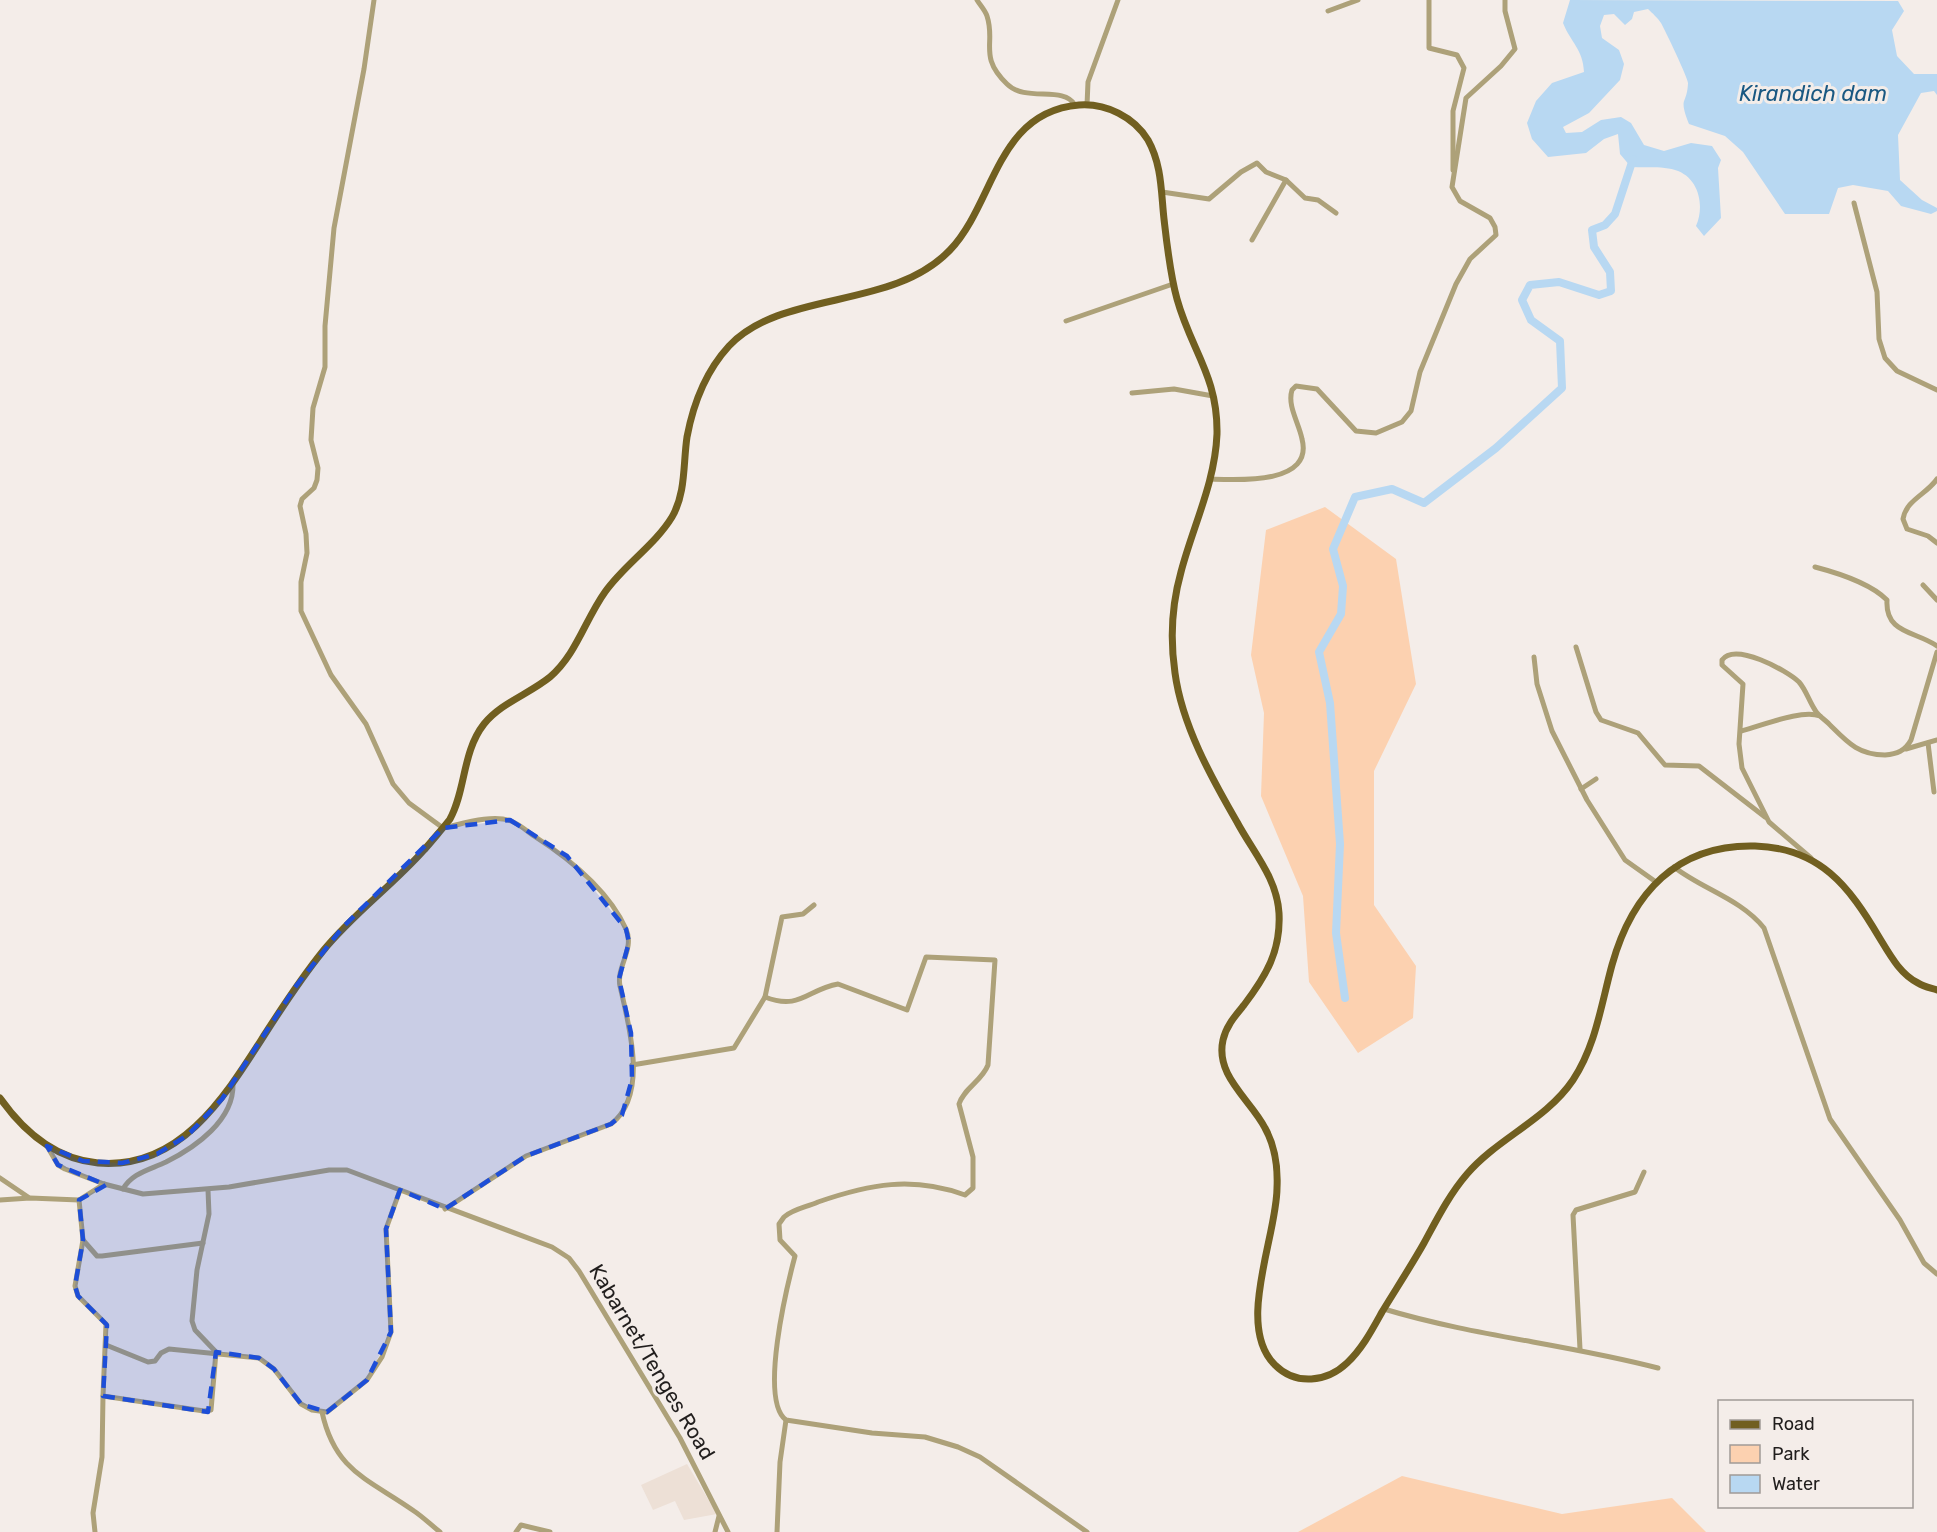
<svg xmlns="http://www.w3.org/2000/svg" width="1937" height="1532" viewBox="0 0 1937 1532" font-family="Rubik,sans-serif">
<style>
.built{fill:#ede0d6}
.green{fill:#fcd1b0}
.water{fill:#b8d8f2}
.lines{fill:none;stroke-linecap:round;stroke-linejoin:round}
.river{stroke:#b8d8f2;stroke-width:8}
.minor{stroke:#ada179;stroke-width:5}
.major{stroke:#715f20;stroke-width:7}
.marked{fill:#1d4ed8;fill-opacity:0.2;stroke:#1d4ed8;stroke-width:4.5;stroke-dasharray:12 8;stroke-linejoin:round}
.labels{text-anchor:middle;stroke-width:6;stroke-linejoin:round;paint-order:stroke}
.street-label{font-size:21px;fill:#211e1d;stroke:#f4ede9}
.water-label{font-size:22px;font-style:italic;fill:#195882;stroke:#f4ede9}
</style>
<rect width="100%" height="100%" fill="#f4ede9"/>
<path class="built" d="M687,1464L717,1514L684,1520L675,1501L653,1510L641,1485Z"/>
<g class="green">
<path d="M1325,507L1396,559L1416,684L1374,771V905L1416,966L1413,1018L1358,1053L1309,982L1303,896L1261,796L1264,713L1251,655L1266,530Z"/>
<path d="M1402,1476L1562,1514L1672,1498L1706,1532H1298Z"/>
</g>
<path class="water" d="M1570,0L1898,1L1904,11L1892,30L1897,56L1914,74H1937V95L1934,91L1921,93L1898,135L1900,180L1922,200L1937,208V211L1931,214L1901,206L1888,191L1853,185L1838,188L1829,214H1785L1743,152L1725,136L1689,124C1678,96 1687,106 1688,83C1688,78 1665,30 1661,23C1658,18 1652,13 1648,9L1634,12L1632,19L1625,25L1614,14L1604,15L1600,26L1602,38L1619,50L1624,64L1620,80L1589,113L1563,127L1566,133L1582,132L1601,120L1621,117L1631,123L1644,145L1664,151L1691,143L1712,146L1721,160L1718,168L1721,218L1704,236L1696,226C1705,206 1699,177 1675,170C1662,166 1645,168 1631,167L1620,154L1618,134L1604,139L1586,153L1548,157L1532,139L1527,123L1536,101L1552,83L1584,72C1583,49 1571,43 1563,23Z"/>
<g class="lines">
<path class="river" d="M1345,998L1336,933L1340,844L1330,703L1319,652L1341,614L1343,586L1333,549L1355,497L1392,489L1424,503L1496,448L1562,388L1560,341L1531,320L1522,300L1530,285L1559,282L1599,295L1611,291L1610,272L1594,247L1592,230L1605,225L1615,214L1633,159"/>
<g class="minor">
<path d="M374,0L364,69L334,228L325,326V367L313,408L311,440L318,468L317,480L314,488L302,499L300,506L306,534L307,553L301,582V611L331,675L366,724L393,784L409,803L443,828C462,824 492,814 511,821C519,824 527,831 534,836C570,859 608,889 626,929C635,949 616,967 620,986C629,1026 649,1095 611,1124L526,1156L445,1209"/>
<path d="M977,0C980,5 985,10 987,16C996,43 978,56 1007,84C1026,103 1063,85 1075,105"/>
<path d="M1429,0V48L1457,55L1464,68L1453,111V170"/>
<path d="M1328,11L1358,0"/>
<path d="M1087,105L1088,82L1118,0"/>
<path d="M1162,192L1209,199L1241,172L1257,163L1266,172L1286,180L1305,198L1318,200L1336,213"/>
<path d="M1854,203L1877,292L1879,339L1885,358L1897,371L1937,390"/>
<path d="M1252,240L1286,180"/>
<path d="M1066,321L1173,284"/>
<path d="M1132,393L1174,389L1213,396"/>
<path d="M1211,479C1237,480 1314,485 1302,439C1299,423 1287,406 1292,390L1296,386L1317,389L1356,431L1376,433L1402,422L1411,411L1420,372L1456,284L1470,259L1496,235L1495,227L1490,218L1460,201L1452,187L1466,98L1501,66L1515,49L1505,11V0"/>
<path d="M1937,479C1927,494 1906,500 1903,519L1907,529L1928,536L1937,543"/>
<path d="M1815,567C1838,573 1870,583 1887,600C1885,634 1916,631 1937,646"/>
<path d="M1923,585L1937,600"/>
<path d="M1576,647L1596,712L1601,720L1638,733L1665,765L1699,766L1765,817"/>
<path d="M1534,657L1537,684L1552,731L1587,800L1625,860L1656,882"/>
<path d="M1741,731C1762,726 1801,709 1820,716"/>
<path d="M1928,743L1934,792"/>
<path d="M1906,749L1937,740"/>
<path d="M1581,789L1596,779"/>
<path d="M1811,858L1769,822L1742,768L1739,744L1743,684L1722,665V660C1735,642 1786,670 1799,682C1806,690 1809,701 1815,710C1819,717 1826,720 1831,726C1848,743 1859,755 1885,755C1897,754 1905,751 1911,740L1937,652"/>
<path d="M1674,867C1702,889 1741,899 1764,928L1830,1119L1900,1220L1924,1263L1937,1274"/>
<path d="M765,997C800,1011 808,989 838,984L907,1010L926,957L995,960L988,1065C982,1081 964,1088 959,1104L973,1157V1188L965,1195C912,1176 870,1184 818,1202C807,1207 793,1209 784,1217L779,1224L780,1240L795,1256C787,1286 759,1400 786,1420L872,1433L925,1437L958,1447L980,1457L1087,1532"/>
<path d="M632,1065L734,1048L765,997L782,917L803,914L814,905"/>
<path d="M47,1146L58,1165L65,1169L104,1184L143,1194L229,1187L329,1170H347L552,1247L569,1258L579,1271L680,1438L728,1532"/>
<path d="M0,1178L28,1197"/>
<path d="M123,1189C132,1173 149,1170 166,1162C196,1147 234,1120 233,1084"/>
<path d="M0,1200L30,1198L79,1200L104,1184"/>
<path d="M79,1200L83,1240L75,1286L78,1296L106,1324L103,1396"/>
<path d="M83,1240L97,1256H102L203,1243"/>
<path d="M1384,1309C1473,1336 1567,1344 1658,1368"/>
<path d="M106,1345L148,1362L155,1361L161,1353L169,1349L259,1358L274,1369L301,1404L312,1410L327,1412L367,1380L382,1357L391,1332L386,1229L400,1190"/>
<path d="M1580,1349L1573,1215L1576,1210L1635,1192L1644,1172"/>
<path d="M322,1412C335,1472 369,1479 414,1511C423,1517 431,1525 440,1532"/>
<path d="M95,1532L93,1513L102,1457L103,1396L204,1411L211,1410L216,1352L195,1330L192,1321L197,1270L209,1214L208,1190"/>
<path d="M516,1532L521,1525L550,1532"/>
<path d="M715,1532L719,1516"/>
<path d="M777,1532L780,1462L786,1420"/>
</g>
<path class="major" d="M0,1098C24,1132 55,1159 98,1163C181,1170 226,1095 265,1034C283,1006 302,977 323,951C353,914 392,886 424,850C425,849 449,821 450,819C466,790 462,752 484,724C501,703 529,694 550,677C576,655 585,620 605,592C624,565 655,545 672,517C686,493 683,464 687,437C693,405 706,371 729,346C783,289 892,311 950,250C995,203 996,112 1079,105C1106,103 1134,117 1148,140C1162,165 1161,192 1164,219C1167,245 1170,274 1177,299C1191,350 1218,376 1217,434C1215,483 1193,526 1181,572C1172,604 1170,639 1175,673C1182,725 1211,777 1237,822C1253,852 1277,878 1279,913C1281,951 1266,976 1244,1005C1235,1016 1226,1026 1223,1040C1215,1076 1250,1099 1265,1128C1275,1146 1278,1167 1277,1188C1277,1236 1235,1326 1275,1365C1296,1386 1327,1382 1347,1363C1362,1349 1372,1330 1382,1312C1396,1289 1411,1266 1424,1243C1437,1219 1449,1195 1467,1174C1498,1138 1546,1120 1573,1080C1596,1045 1601,1005 1612,965C1632,893 1677,844 1755,846C1820,848 1849,886 1879,937C1890,955 1900,974 1918,983C1924,987 1931,988 1937,990"/>
</g>
<path class="marked" d="M510,820L567,856L626,929L629,942L619,979L631,1033L632,1079L622,1115L611,1124L526,1156L445,1209L400,1190L386,1229L391,1332L367,1380L327,1412L301,1404L274,1369L259,1358L216,1352L208,1412L103,1396L107,1325L78,1296L75,1286L83,1240L79,1200L106,1185L58,1165L47,1146L83,1161L122,1163L157,1154L188,1135L222,1099L296,986L343,927L443,828Z"/>
<g class="labels">
<g class="street-label">
<text transform="translate(652 1362) rotate(59)" y="7">Kabarnet/Tenges Road</text>
</g>
<g class="water-label">
<text x="1813" y="101">Kirandich dam</text>
</g>
</g>
<rect x="1718" y="1400" width="195" height="108" fill="#f4ede9" stroke="#a09a97" stroke-width="1.5"/>
<rect x="1730" y="1420" width="30" height="9" fill="#715f20" stroke="#a09a97" stroke-width="1.5"/>
<text x="1772" y="1430" font-size="18" fill="#211e1d">Road</text>
<rect x="1730" y="1445" width="30" height="18" fill="#fcd1b0" stroke="#a09a97" stroke-width="1.5"/>
<text x="1772" y="1460" font-size="18" fill="#211e1d">Park</text>
<rect x="1730" y="1475" width="30" height="18" fill="#b8d8f2" stroke="#a09a97" stroke-width="1.5"/>
<text x="1772" y="1490" font-size="18" fill="#211e1d">Water</text>
</svg>
